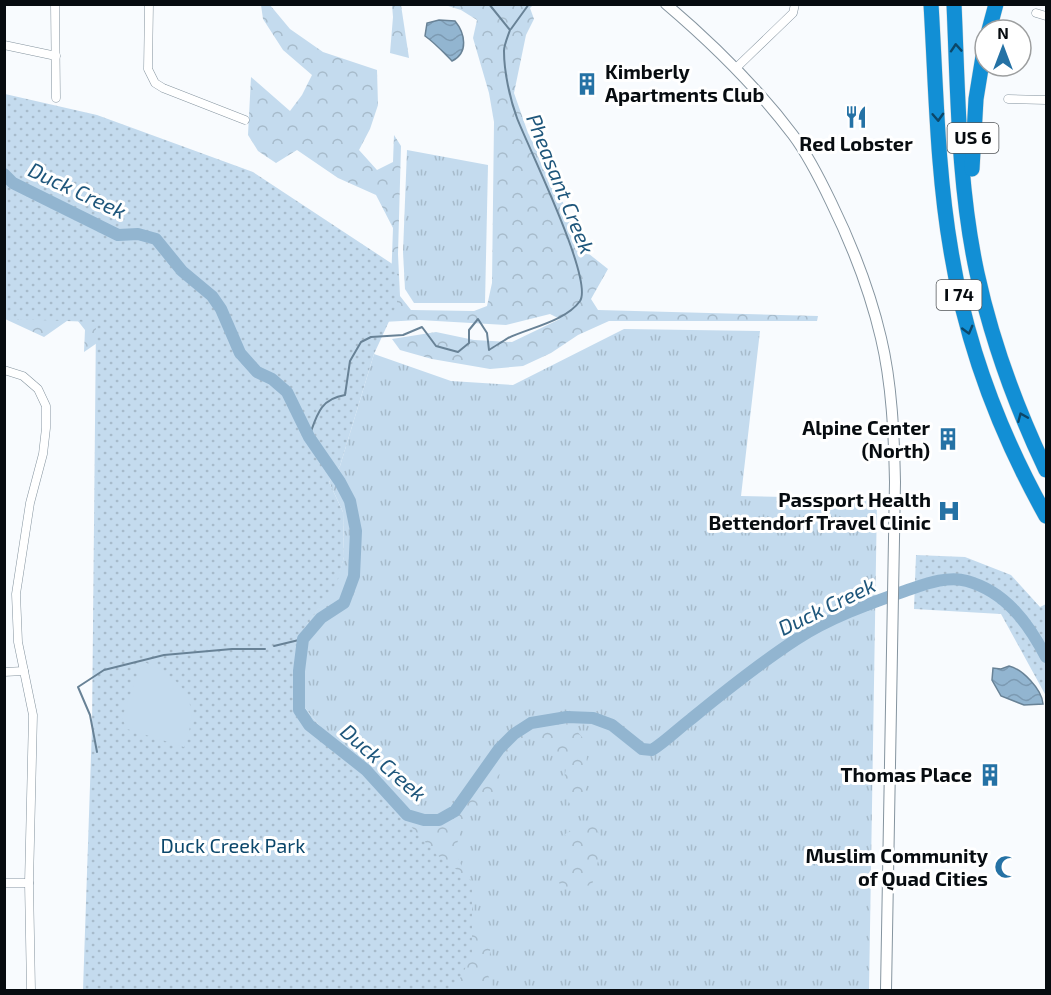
<svg xmlns="http://www.w3.org/2000/svg" width="1051" height="995" viewBox="0 0 1051 995" font-family="'Exo 2',sans-serif">
<style>
.grass{fill:url(#grass-tufts)}
.forest{fill:url(#forest-crowns)}
.park{fill:url(#park-dots)}
.pitch{fill:#c4dbee}
.water{fill:url(#water-waves);stroke:#688296;stroke-width:1.5}
.lines{fill:none;stroke-linecap:round;stroke-linejoin:round}
.stream{stroke:#688296;stroke-width:2}
.river{stroke:#92b5d0;stroke-width:12}
.minor-casing{stroke:#85949f;stroke-width:9}
.secondary-casing{stroke:#85949f;stroke-width:12}
.motorway-casing{stroke:#d7d8d9;stroke-width:16}
.minor{stroke:#fff;stroke-width:8}
.secondary{stroke:#fff;stroke-width:10}
.motorway{stroke:#128fd5;stroke-width:15}
.oneway{stroke:#0c4769}
.labels{text-anchor:middle;stroke-width:6;stroke-linejoin:round;paint-order:stroke}
.shield{fill:#fff;stroke:#515558;stroke-width:1.5}
.shield-label{font-size:18px;font-weight:bold;fill:#070c10}
.poi-label{font-size:20px;font-weight:bold;fill:#070c10;stroke:#fff;text-anchor:end}
.park-label{font-size:20px;fill:#0b476b;stroke:#fff}
.water-label{font-size:21px;font-style:italic;fill:#1e567b;stroke:#fff}
</style>
<defs>
<pattern id="grass-tufts" width="24" height="20" patternUnits="userSpaceOnUse" patternTransform="scale(1.5)"><rect width="24" height="20" fill="#c4dbee"/><path d="M3 7l-1-3M5 7V3M7 7l1-3M15 17l-1-3M17 17v-4M19 17l1-3" fill="none" stroke="#a7bbcb"/></pattern>
<pattern id="forest-crowns" width="20" height="18" patternUnits="userSpaceOnUse" patternTransform="scale(1.5)"><rect width="20" height="18" fill="#c4dbee"/><path d="M2 6a3 3 0 1 1 6 0M12 15a3 3 0 1 1 6 0" fill="none" stroke="#a7bbcb"/></pattern>
<pattern id="park-dots" width="8" height="8" patternUnits="userSpaceOnUse" patternTransform="scale(1.5)"><rect width="8" height="8" fill="#c4dbee"/><path d="M2 2h.1M6 6h.1" fill="none" stroke="#a7bbcb" stroke-width="1.8" stroke-linecap="round"/></pattern>
<pattern id="water-waves" width="16" height="10" patternUnits="userSpaceOnUse" patternTransform="scale(1.5)"><rect width="16" height="10" fill="#92b5d0"/><path d="M0 5q4-4 8 0t8 0" fill="none" stroke="#7c9ab2"/></pattern>
</defs>
<rect width="100%" height="100%" fill="#f8fbfe"/>
<g class="grass">
<path d="M407,150L488,165L485,303H414L405,289L403,252Z"/>
<path d="M624,329L760,331L741,496L877,499L869,990H454L437,855L322,729L294,694L298,637L336,583L344,557L343,512L329,482L340,466L374,354L451,381L513,385Z"/>
</g>
<g class="forest">
<path d="M261,5H270L290,29L323,52L377,70L378,105L370,129L359,150L377,170L393,162L394,135L401,146L398,254L400,296L411,310L474,311L487,306L492,283L494,122L489,93L473,38L477,20L461,10L445,5H533L530,8L534,19L526,35L514,93L528,133L589,254L608,269L591,299L598,310L818,316L817,321H609L578,335L551,353L523,366L490,369L432,359L400,350L392,339L436,332L474,340L512,342L560,319L550,314L506,325L419,320L383,322L391,284L393,228L376,195L338,178L297,150L276,163L258,151L248,135L251,77L290,111L302,95L312,75L283,50L263,19Z"/>
<path d="M392,5H401L409,58L390,53L393,17Z"/>
<path d="M4,262L104,324L100,341L84,352L85,330L74,316L44,337L5,319Z"/>
<path d="M570,723L587,743L586,790L571,806L562,790L567,763L553,747L530,736C505,749 498,769 497,796L463,821L455,852L464,871L455,883L377,796L375,784L412,822L429,826L449,821L466,803L510,742L538,725Z"/>
<path d="M593,820L600,836L599,857L592,885L563,889L558,881L571,853L565,834Z"/>
<path d="M482,928L491,940L488,975L494,990H438L462,934Z"/>
</g>
<g class="park">
<path d="M5,94L97,115L253,172L397,267V304L374,354L340,466L329,482L343,512L344,557L337,583L298,637L294,694L322,729L437,855L472,881V955L454,990H83L92,727L96,322L5,319Z"/>
<path d="M916,555L965,557L1011,575L1040,607L1046,604V696L1001,614L914,609Z"/>
</g>
<path class="pitch" d="M142,661C185,679 202,702 184,747L127,729L122,718Z"/>
<g class="water">
<path d="M439,20L455,21C465,33 469,53 452,61C443,52 435,43 425,36L427,23Z"/>
<path d="M1009,666C1022,669 1042,689 1043,704L1024,705L1001,696L992,680L993,668L1001,669Z"/>
</g>
<g class="lines">
<g class="stream">
<path d="M511,29L529,4"/>
<path d="M309,437C317,415 320,399 345,395L350,361L361,342L371,337L403,335L422,327L436,346L458,352L469,343V330L478,319L487,333L489,350C495,346 502,342 508,338C529,328 566,321 580,301C594,280 528,147 517,118C510,99 504,72 504,51C504,45 508,36 510,30L489,4"/>
<path d="M274,646L303,639"/>
<path d="M97,752L90,715L78,687L104,670L164,655L232,649H265"/>
</g>
<path class="river" d="M4,174L13,183L118,235L138,234L156,239L182,271L212,296L221,309L240,353L257,372L272,379L287,392L309,437L340,482L350,501L356,531L354,576L344,603L321,618L303,639L299,671V710L309,725L366,770L407,815L424,820H439L455,811L499,749L514,734L531,723L567,717L593,718L612,725L642,749L652,750C666,741 678,729 691,719C725,691 760,663 797,639C829,618 868,604 905,591C923,585 947,575 967,581C1006,592 1028,623 1046,657"/>
<g class="minor-casing">
<g id="minor">
<path d="M55,4L56,98"/>
<path d="M149,4L148,69L155,83L163,88L245,120"/>
<path d="M1036,13L1046,16"/>
<path d="M4,45L56,56"/>
<path d="M736,68L793,13L795,4"/>
<path d="M1008,99L1046,100"/>
<path d="M4,370L23,376L38,389L46,406V428L43,454L30,503L16,594L18,642L33,715L29,883L31,990"/>
<path d="M4,672L24,671"/>
<path d="M4,883H29"/>
</g>
</g>
<g class="secondary-casing">
<path id="secondary" d="M666,4C713,44 756,86 793,135C808,155 820,179 831,202C852,245 870,291 881,338C892,384 894,435 895,482L886,990"/>
</g>
<g class="motorway-casing">
<g id="motorway">
<path d="M931,4C936,86 937,170 951,251C966,344 1000,434 1046,516"/>
<path d="M954,4C958,93 958,185 977,273C992,342 1016,407 1046,470"/>
<path d="M989,30L996,4"/>
<path d="M972,169L976,99L985,44"/>
</g>
</g>
<use href="#minor" class="minor"/>
<use href="#secondary" class="secondary"/>
<use href="#motorway" class="motorway"/>
</g>
<defs><path id="oneway-chevron" d="M-2-3.5L2.5 0L-2 3.5" fill="none" stroke-width="1.6" stroke-linecap="round" stroke-linejoin="round" transform="scale(1.5)"/></defs>
<g class="oneway">
<use href="#oneway-chevron" transform="translate(956 48) rotate(-94)"/>
<use href="#oneway-chevron" transform="translate(938 117) rotate(87)"/>
<use href="#oneway-chevron" transform="translate(968 330) rotate(75)"/>
<use href="#oneway-chevron" transform="translate(1022 417) rotate(-113)"/>
</g>
<defs>
<g id="building-bare" transform="scale(1.8)"><path d="M-4-6H4V6H1V3H-1V6H-4ZM-2.5-4.3h1.7v1.8h-1.7ZM.8-4.3h1.7v1.8H.8ZM-2.5-1h1.7V.8h-1.7ZM.8-1h1.7V.8H.8Z" fill="#2572a5" stroke="#fff" stroke-width="2.5" paint-order="stroke"/></g>
<g id="restaurant-bare" transform="scale(1.8)"><path d="M-5-6h1v4h1v-4h1v4h1v-4h1v5L-1.5 .5V6h-2V.5L-5-1ZM5-6V6H3V1.5H1.5Q1.5-4 5-6Z" fill="#2572a5" stroke="#fff" stroke-width="2.5" paint-order="stroke"/></g>
<g id="hospital-bare" transform="scale(1.8)"><path d="M-5-5h3v3.5h4V-5h3V5h-3V1.5h-4V5h-3Z" fill="#2572a5" stroke="#fff" stroke-width="2.5" paint-order="stroke"/></g>
<g id="mosque-bare" transform="scale(1.8)"><path d="M3.5-4.9A6 6 0 1 0 3.5 4.9A5 5 0 1 1 3.5-4.9Z" fill="#2572a5" stroke="#fff" stroke-width="2.5" paint-order="stroke"/></g>
</defs>
<g fill-rule="evenodd">
<use href="#building-bare" x="587" y="84"/>
<use href="#restaurant-bare" x="856" y="117"/>
<use href="#building-bare" x="948" y="439"/>
<use href="#hospital-bare" x="949" y="511"/>
<use href="#building-bare" x="990" y="775"/>
<use href="#mosque-bare" x="1006" y="867"/>
</g>
<g class="labels">
<g class="shield">
<rect x="947.5" y="123" width="51" height="30" rx="4.5"/>
<rect x="936.5" y="280" width="45" height="30" rx="4.5"/>
</g>
<g class="shield-label">
<text x="973" y="144">US 6</text>
<text x="959" y="301">I 74</text>
</g>
<g class="poi-label">
<text x="605" y="79" text-anchor="start">Kimberly<tspan x="605" dy="23">Apartments Club</tspan></text>
<text x="856" y="151" text-anchor="middle">Red Lobster</text>
<text x="930" y="435">Alpine Center<tspan x="930" dy="23">(North)</tspan></text>
<text x="931" y="507">Passport Health<tspan x="931" dy="23">Bettendorf Travel Clinic</tspan></text>
<text x="972" y="782">Thomas Place</text>
<text x="988" y="863">Muslim Community<tspan x="988" dy="23">of Quad Cities</tspan></text>
</g>
<g class="park-label">
<text x="233" y="853">Duck Creek Park</text>
</g>
<g class="water-label">
<text transform="translate(560 184) rotate(68)" y="7">Pheasant Creek</text>
<text transform="translate(77 191) rotate(25)" y="7">Duck Creek</text>
<text transform="translate(827 607) rotate(-26)" y="7">Duck Creek</text>
<text transform="translate(383 763) rotate(41)" y="7">Duck Creek</text>
</g>
</g>
<rect width="1051" height="995" fill="none" stroke="#070c10" stroke-width="12"/>
<g transform="translate(1003 48)"><circle r="28" fill="#ffffff" stroke="#9c9e9f" stroke-width="1.5"/>
<path d="M0-4.5L10 22L0 15L-10 22Z" fill="#2572a5"/>
<text y="-9" font-size="16" font-weight="bold" text-anchor="middle" fill="#070c10">N</text>
</g>
</svg>
